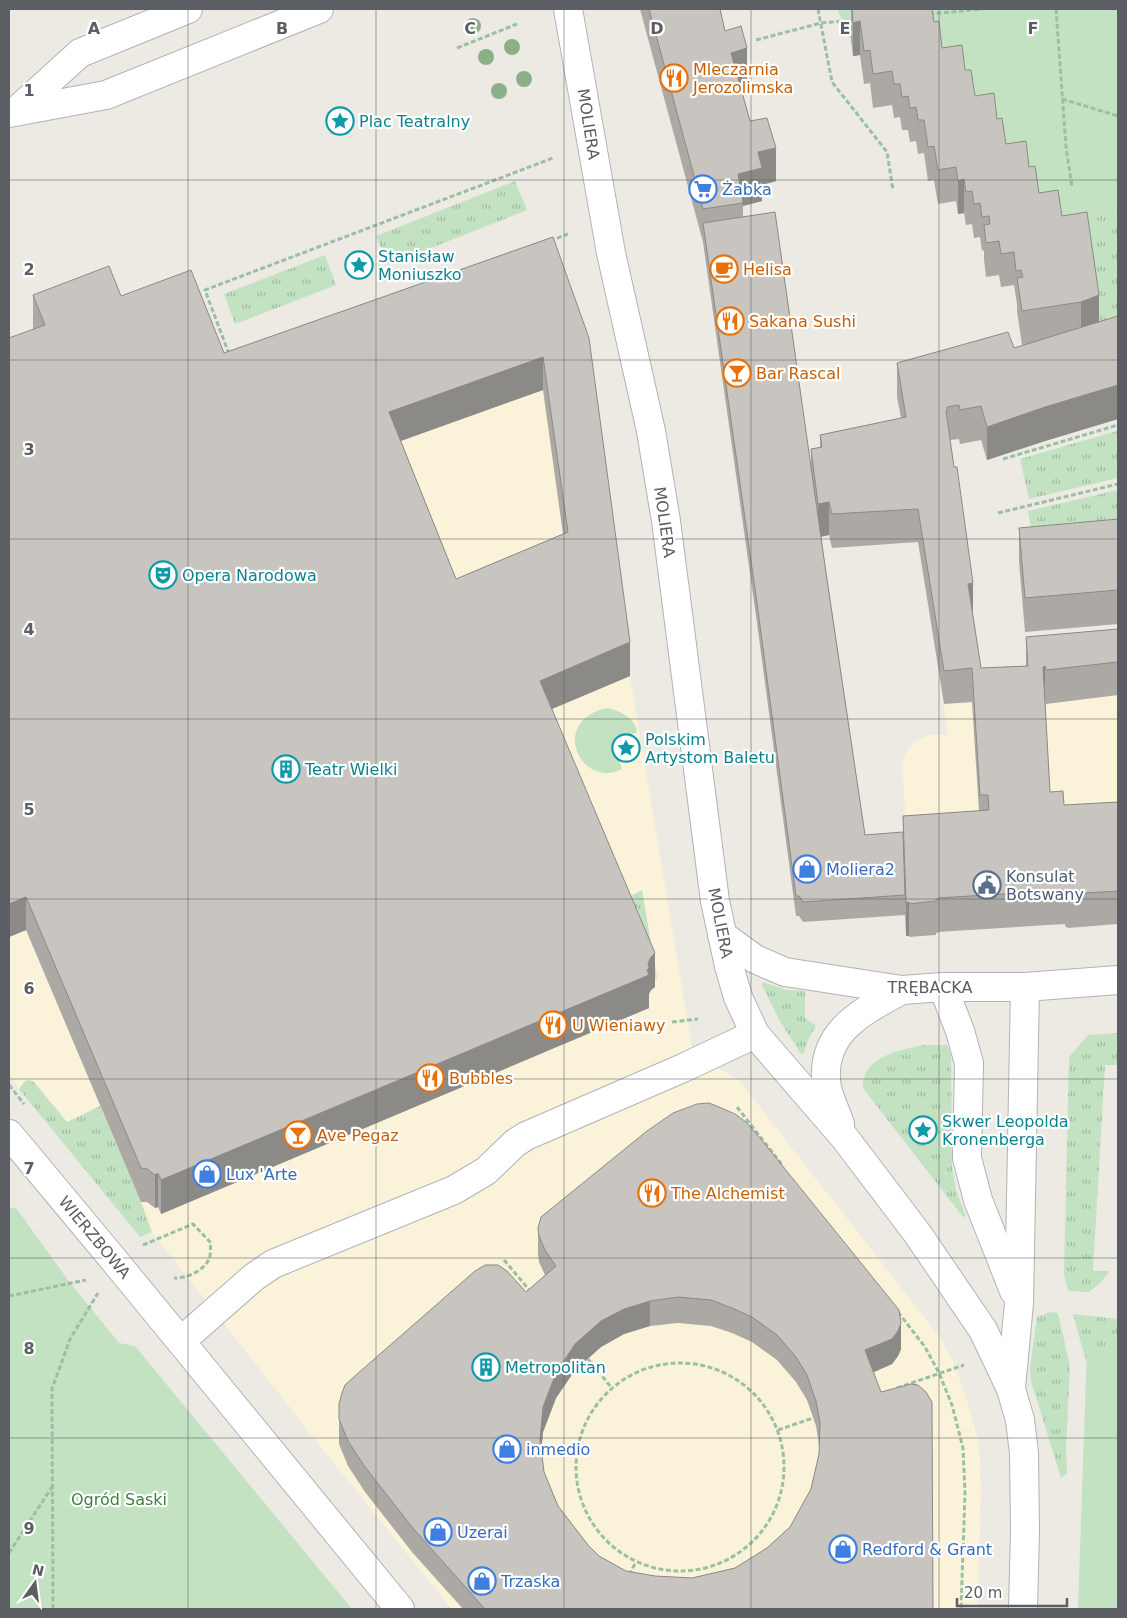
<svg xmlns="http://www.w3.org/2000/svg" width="1127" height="1618" viewBox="0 0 1127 1618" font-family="'DejaVu Sans',sans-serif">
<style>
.commercial{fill:#faf3da}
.grass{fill:url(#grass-tufts)}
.green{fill:#c2e2c2}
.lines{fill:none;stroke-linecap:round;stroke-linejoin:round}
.minor-casing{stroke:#b0b3b7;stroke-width:30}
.path{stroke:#9ac0a4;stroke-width:3;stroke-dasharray:5 2.5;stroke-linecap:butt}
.minor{stroke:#fff;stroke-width:28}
.tree{fill:#8bb089}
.wall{fill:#aca9a5;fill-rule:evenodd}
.shaded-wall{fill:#8c8a86}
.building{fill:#c8c5c0;stroke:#8c8a86;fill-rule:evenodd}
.grid{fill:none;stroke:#5b5e62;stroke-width:1;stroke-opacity:0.55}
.labels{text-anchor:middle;stroke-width:4.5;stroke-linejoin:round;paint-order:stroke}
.food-label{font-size:16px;fill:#c56008;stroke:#fff;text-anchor:start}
.culture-label{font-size:16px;fill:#0d838f;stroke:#fff;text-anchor:start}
.street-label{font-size:16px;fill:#5b5e62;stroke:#fff}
.shop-label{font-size:16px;fill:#366cbe;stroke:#fff;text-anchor:start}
.service-label{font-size:16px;fill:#4e5e75;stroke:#fff;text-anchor:start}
.park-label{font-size:16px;fill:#3c803f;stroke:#fff}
.grid-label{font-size:16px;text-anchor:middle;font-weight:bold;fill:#5b5e62;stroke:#fff;stroke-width:4.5;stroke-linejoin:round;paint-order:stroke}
</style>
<defs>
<pattern id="grass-tufts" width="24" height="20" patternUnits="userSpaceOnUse" patternTransform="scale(1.25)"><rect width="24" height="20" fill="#c2e2c2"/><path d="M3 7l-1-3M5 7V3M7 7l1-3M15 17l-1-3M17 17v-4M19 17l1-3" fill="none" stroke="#a1baa1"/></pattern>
</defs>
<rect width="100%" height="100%" fill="#eceae3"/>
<g class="commercial">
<path d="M33,329L216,368L589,372L630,676L693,1054L738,1079L939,1336L954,1363L966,1397L979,1445L981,1491L977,1609H452L327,1455L152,1232L140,1237L9,1076V372L39,344Z"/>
<path d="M1118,695V924L1068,928L1065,926V924L938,932L936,935L923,937L906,936L903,852L908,849L902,765L906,752L913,743L928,735H947L944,704L1045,700L1046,703Z"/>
</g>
<g class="grass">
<path d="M515,181L527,210L388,265L376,236Z"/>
<path d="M1118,210V321L1099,328L1083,215Z"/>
<path d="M325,255L336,285L235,324L224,294Z"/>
<path d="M1117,431L1118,478L1029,499L1020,459Z"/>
<path d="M1118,490V534L1034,546L1028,511Z"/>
<path d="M642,890L657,978L653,980L619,902Z"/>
<path d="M763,982L787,990L805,991V1018L816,1026L808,1040L804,1053L801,1054L781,1023L762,985Z"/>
<path d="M1118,1033V1065H1105L1093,1271H1110L1100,1283L1089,1292L1068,1291L1064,1274L1069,1057L1088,1035Z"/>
<path d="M924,1045H947L951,1055L952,1167L956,1190L966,1216L963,1217L863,1088C861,1056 901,1050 924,1045Z"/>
<path d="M29,1080L34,1082L67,1122L100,1106L141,1202L152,1232L140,1237L19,1089L25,1081Z"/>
<path d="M1050,1312L1058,1313L1070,1366L1066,1449L1067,1474L1061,1478L1031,1381L1030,1368L1037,1317Z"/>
<path d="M1073,1314L1118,1319V1347H1087L1086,1361Z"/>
</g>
<g class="green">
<path d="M837,9H1118V210L1083,215L1087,246L851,41Z"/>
<path d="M607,708C620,711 635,717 637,732C620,739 615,752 622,769C581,790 548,721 607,708Z"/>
<path d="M9,1208H16L71,1284L119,1343L135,1346L352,1609H9Z"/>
<path d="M1087,1347H1118V1609H1078Z"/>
</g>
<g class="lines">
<g class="minor-casing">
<g id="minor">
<path d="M568,9L611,253L651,431L666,521L715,901L729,966L738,997L755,1034L844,1137L917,1233L983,1330L1011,1389L1020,1420L1024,1453L1025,1530L1023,1609"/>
<path d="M16,111L80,53L188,9"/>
<path d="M9,113L106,95L319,9"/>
<path d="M722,935L755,959L785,972L902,990L943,987H1025L1118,980"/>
<path d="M943,987L960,1031L969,1063L967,1158L978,1200L1014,1291"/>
<path d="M840,1124C836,1112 830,1100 827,1088C818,1033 861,1012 902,990"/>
<path d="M9,1134L118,1265L400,1609"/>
<path d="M181,1341L254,1277L273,1264L454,1190L486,1171L515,1143L526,1136L683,1068L755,1034"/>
<path d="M1011,1388L1019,1303L1025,987"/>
</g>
</g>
<g class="path">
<path d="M818,9L832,82L887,152L893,190"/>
<path d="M1056,9L1066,147L1072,187"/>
<path d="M929,14L983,9"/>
<path d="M756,40L821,23L855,20"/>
<path d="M457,48L517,24"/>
<path d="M1062,99L1118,116"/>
<path d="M550,241L568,234"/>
<path d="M229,354L205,290L553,158"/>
<path d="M1003,459L1118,425"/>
<path d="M998,513L1118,484"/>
<path d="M672,1022L698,1019"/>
<path d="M9,1085L24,1104"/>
<path d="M737,1107L783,1166"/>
<path d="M143,1245L193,1224L211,1243C210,1248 211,1255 209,1259C204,1271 185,1279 174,1278"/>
<path d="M504,1260L531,1292"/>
<path d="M9,1296L86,1280"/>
<path d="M898,1312L925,1347L939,1373L952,1405L963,1448L965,1494L961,1609"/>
<path d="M588,1359L611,1387"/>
<circle cx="680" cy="1467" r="104"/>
<path d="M897,1388L964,1365"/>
<path d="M778,1430L813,1418"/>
<path d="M9,1553L52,1487"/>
<path d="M629,1575L636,1562"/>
<path d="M53,1609L52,1389L70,1339L98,1293"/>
</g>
<use href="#minor" class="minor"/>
</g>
<g class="tree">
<circle cx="473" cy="26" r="8"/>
<circle cx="512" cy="47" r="8"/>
<circle cx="486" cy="57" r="8"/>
<circle cx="524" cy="79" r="8"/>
<circle cx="499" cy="91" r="8"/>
</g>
<g class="wall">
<path d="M640,9H720L725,31L747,82L740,84L750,121L776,181L762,185V201L743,206V216L811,465V449L820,447V435L901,418L897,397V363L1014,348L1028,344L1022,345L1017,311V304L1014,285L1001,287L999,275L986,277L984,259V250L982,251L980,237L974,238L972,224L966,225L964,213L958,214L956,201L938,204L934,180L928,181L924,153L918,154L916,141L910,142L908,130H902L900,117L894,118L892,105L873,108L870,83L864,84L860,55L853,56L851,41V9L934,22L942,48L965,70L975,96L997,119L1006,144L1029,167L1039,193L1062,216L1099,322L1118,316V419L1045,441L987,460L981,440L960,444L959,439L950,440L973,616L981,668L1026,666V637L1118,629V695L1046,704L1045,700L1050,792L1064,805L1118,802V924L1068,928L1065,926V924L938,932V933H936V935L909,937V936H906L905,915L803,922L799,916H796L757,623L703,242ZM829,535L832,548L918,542L944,704L972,702L979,811L903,816V838L865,835L821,537Z"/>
<path d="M553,237L630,676L552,709L655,987L651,990L649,994V1008L161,1214L158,1207L155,1208L147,1202H141L26,930L9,937L33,329V295L121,296L224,353ZM543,390L563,534L456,579L401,441Z"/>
<path d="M351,255L367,268L355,272L351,262Z"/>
<path d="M1118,519V624L1025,632L1019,562V528Z"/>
<path d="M538,1228L901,1349L898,1356L892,1364L874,1372L933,1609H463L412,1552L365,1492L348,1466L339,1444V1419L526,1292L545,1275L539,1262L538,1253ZM678,1323L711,1326L732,1333L752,1342L777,1360L796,1382L807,1400L816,1426L819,1445V1454L811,1489L790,1527L767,1548L735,1568L692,1578L655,1576L626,1571L599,1556L588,1545L558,1506L544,1472L541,1452L543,1432L556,1398L575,1370L601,1347L624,1334L650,1326Z"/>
</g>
<g class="shaded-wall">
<path d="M860,21V55L853,56V23Z"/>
<path d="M747,48V82L731,86V53Z"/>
<path d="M776,148V181L762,185V201L743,206L738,174L758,152Z"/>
<path d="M964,179V213L958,214V181Z"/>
<path d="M367,261V268L355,272V265Z"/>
<path d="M1099,295V328L1081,336V302Z"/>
<path d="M543,357V390L389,445V412Z"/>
<path d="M1118,385V419L1045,441L987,460V427L1045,407Z"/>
<path d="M829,502V535L818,537V504Z"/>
<path d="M973,583V616L968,584Z"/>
<path d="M630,642V676L540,714V681Z"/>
<path d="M1045,666V700H1043V667Z"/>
<path d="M26,897V930L9,937V904Z"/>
<path d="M909,902V936H906V903Z"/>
<path d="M655,953V987L651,990L649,994V1008L161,1214V1180L647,970L648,963L651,957Z"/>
<path d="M158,1173V1207L155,1208V1175Z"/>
<path d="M650,1301V1326L624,1334L601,1347L575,1370L556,1398L543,1432L540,1466V1440L543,1407L556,1373L575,1344L601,1321L624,1309Z"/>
<path d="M901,1323V1349L898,1356L892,1364L865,1376V1350Z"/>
</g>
<g class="building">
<path d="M649,9H720L725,31L741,26L747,48L731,53L750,121L767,118L776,148L758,152L762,168L738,174L743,203L703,209Z"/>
<path d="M852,9H932L934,22L939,21L942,48L962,45L965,70H971L975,96L994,93L997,119L1002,118L1006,144L1026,141L1029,167L1035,166L1039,193L1058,190L1062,216L1087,212L1099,295L1081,302L1022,311L1017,278L1023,277L1021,270L1016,271L1014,252L1001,254L999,241L986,243L984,225L990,224L989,216L982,217L980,203L974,204L972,191L966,192L964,179L958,181L956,167L938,170L934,146L928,147L924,120H918L916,107L910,108L908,96L902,97L900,84H894L892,71L873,74L870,50L864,51L860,21L853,23Z"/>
<path d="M775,212L826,573L865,835L903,832L905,895L803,902L799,896H796L757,603L703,223Z"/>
<path d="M553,237L589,338L630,642L540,681L655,953L651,957L648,963L649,968L647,970L649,975L161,1180L158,1173L155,1175L147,1169L141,1168L26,897L9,904V338L45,325L33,295L109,266L121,296L191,270L224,353ZM543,357L568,532L456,579L389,412Z"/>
<path d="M363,251L367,261L355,265L351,255Z"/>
<path d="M1118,316V385L1045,407L987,427L981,406L960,410L959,405L947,407V411H946L954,467H957L973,583L968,584L981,668L1028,666L1026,637L1118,629V662L1046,670L1045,666L1043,667L1050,792L1063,791L1064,805L1118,802V891L1068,894L1065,893L1066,890L938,898V900L936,899V901L909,904V902L906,903L903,816L989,810L988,795H980L972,668L944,671L918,509L832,514L829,502L818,504L811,449L822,447L820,435L906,417L897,363L1008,332L1014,348Z"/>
<path d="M1118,519V590L1025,598L1019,528Z"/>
<path d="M709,1103L719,1107L735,1114L746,1122L760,1138L899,1310L901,1323L898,1331L892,1339L865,1350L881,1392L911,1384L918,1385L926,1392L932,1402L933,1609H485L412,1527L365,1467L348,1441L339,1419V1404L342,1393L345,1385L356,1375L475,1271L485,1265H498L507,1271L526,1292L556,1266L545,1250L539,1236L538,1228L541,1217L647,1131L673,1113L697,1104ZM678,1297L711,1300L732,1308L752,1317L777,1335L796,1357L807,1375L816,1401L820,1422L819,1454L811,1489L790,1527L767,1548L735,1568L692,1578L655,1576L626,1571L599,1556L588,1545L558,1506L544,1472L540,1440L543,1407L556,1373L575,1344L601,1321L624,1309L650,1301Z"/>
</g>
<path class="grid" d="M188,9V1609M376,9V1609M564,9V1609M751,9V1609M939,9V1609M9,180H1118M9,360H1118M9,539H1118M9,719H1118M9,899H1118M9,1079H1118M9,1258H1118M9,1438H1118"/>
<defs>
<g id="restaurant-ring" transform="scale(1.4375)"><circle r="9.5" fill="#fff" stroke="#e8710a" stroke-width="1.5"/><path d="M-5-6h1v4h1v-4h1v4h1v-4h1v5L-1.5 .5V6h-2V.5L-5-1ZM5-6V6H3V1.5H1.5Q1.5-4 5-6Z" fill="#e8710a"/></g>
<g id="sight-ring" transform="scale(1.4375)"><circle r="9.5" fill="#fff" stroke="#0f9aa8" stroke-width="1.5"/><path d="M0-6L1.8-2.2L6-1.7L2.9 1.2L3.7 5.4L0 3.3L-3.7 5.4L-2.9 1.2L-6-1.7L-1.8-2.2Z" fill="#0f9aa8"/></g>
<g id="supermarket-ring" transform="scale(1.4375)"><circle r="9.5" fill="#fff" stroke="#3f7fe0" stroke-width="1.5"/><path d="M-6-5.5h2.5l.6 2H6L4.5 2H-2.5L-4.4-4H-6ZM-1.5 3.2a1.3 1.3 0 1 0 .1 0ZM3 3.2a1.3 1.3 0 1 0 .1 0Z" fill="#3f7fe0"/></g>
<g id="cafe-ring" transform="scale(1.4375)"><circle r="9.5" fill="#fff" stroke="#e8710a" stroke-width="1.5"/><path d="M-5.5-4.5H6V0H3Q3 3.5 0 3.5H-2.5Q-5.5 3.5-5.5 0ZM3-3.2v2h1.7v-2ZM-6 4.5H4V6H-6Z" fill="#e8710a"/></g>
<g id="bar-ring" transform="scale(1.4375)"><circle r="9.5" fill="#fff" stroke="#e8710a" stroke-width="1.5"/><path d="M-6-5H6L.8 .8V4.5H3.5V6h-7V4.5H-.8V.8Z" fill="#e8710a"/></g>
<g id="theatre-ring" transform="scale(1.4375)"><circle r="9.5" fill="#fff" stroke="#0f9aa8" stroke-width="1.5"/><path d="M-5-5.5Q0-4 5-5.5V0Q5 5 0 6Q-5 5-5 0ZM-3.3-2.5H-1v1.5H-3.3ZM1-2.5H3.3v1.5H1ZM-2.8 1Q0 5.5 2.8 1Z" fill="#0f9aa8"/></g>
<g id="building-ring" transform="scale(1.4375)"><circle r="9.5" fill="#fff" stroke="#0f9aa8" stroke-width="1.5"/><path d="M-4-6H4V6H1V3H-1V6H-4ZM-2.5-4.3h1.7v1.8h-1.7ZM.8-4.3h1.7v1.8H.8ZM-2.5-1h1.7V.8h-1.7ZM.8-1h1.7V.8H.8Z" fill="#0f9aa8"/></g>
<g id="shop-ring" transform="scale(1.4375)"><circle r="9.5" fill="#fff" stroke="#3f7fe0" stroke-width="1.5"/><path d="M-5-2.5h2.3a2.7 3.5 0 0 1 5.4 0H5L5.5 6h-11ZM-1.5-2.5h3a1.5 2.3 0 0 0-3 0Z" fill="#3f7fe0"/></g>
<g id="civic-ring" transform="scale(1.4375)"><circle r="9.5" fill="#fff" stroke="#5c6f8a" stroke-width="1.5"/><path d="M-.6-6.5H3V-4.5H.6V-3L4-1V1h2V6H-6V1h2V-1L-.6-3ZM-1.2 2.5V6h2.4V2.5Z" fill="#5c6f8a"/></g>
</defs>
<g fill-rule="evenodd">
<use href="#restaurant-ring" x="674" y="78"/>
<use href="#sight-ring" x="340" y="121"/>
<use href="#supermarket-ring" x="703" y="189"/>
<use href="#sight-ring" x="359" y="265"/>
<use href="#cafe-ring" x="724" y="269"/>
<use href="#restaurant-ring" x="730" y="321"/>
<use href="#bar-ring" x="737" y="373"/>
<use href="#theatre-ring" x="163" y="575"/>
<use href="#sight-ring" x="626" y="748"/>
<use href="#building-ring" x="286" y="769"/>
<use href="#shop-ring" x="807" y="869"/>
<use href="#civic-ring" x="987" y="885"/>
<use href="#restaurant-ring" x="553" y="1025"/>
<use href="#restaurant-ring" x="430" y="1078"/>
<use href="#sight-ring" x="923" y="1130"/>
<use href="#bar-ring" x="298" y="1135"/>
<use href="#shop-ring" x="207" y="1174"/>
<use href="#restaurant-ring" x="652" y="1193"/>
<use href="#building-ring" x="486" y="1367"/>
<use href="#shop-ring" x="507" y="1449"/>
<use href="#shop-ring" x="438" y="1532"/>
<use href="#shop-ring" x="843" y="1549"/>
<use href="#shop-ring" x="482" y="1581"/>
</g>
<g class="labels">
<g class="food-label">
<text x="693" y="75">Mleczarnia<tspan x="693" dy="18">Jerozolimska</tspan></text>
<text x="743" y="275">Helisa</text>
<text x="749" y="327">Sakana Sushi</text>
<text x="756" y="379">Bar Rascal</text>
<text x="572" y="1031">U Wieniawy</text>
<text x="449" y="1084">Bubbles</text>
<text x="317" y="1141">Ave Pegaz</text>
<text x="671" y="1199">The Alchemist</text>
</g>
<g class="culture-label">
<text x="359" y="127">Plac Teatralny</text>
<text x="378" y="262">Stanisław<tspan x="378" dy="18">Moniuszko</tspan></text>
<text x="182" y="581">Opera Narodowa</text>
<text x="645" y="745">Polskim<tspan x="645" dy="18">Artystom Baletu</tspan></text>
<text x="305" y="775">Teatr Wielki</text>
<text x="942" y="1127">Skwer Leopolda<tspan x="942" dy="18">Kronenberga</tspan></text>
<text x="505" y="1373">Metropolitan</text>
</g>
<g class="street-label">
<text transform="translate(589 124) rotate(81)" y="6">MOLIERA</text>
<text transform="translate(665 522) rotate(82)" y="6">MOLIERA</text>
<text transform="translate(721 923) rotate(79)" y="6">MOLIERA</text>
<text x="930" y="993">TRĘBACKA</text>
<text transform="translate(95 1237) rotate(50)" y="6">WIERZBOWA</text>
</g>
<g class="shop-label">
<text x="722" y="195">Żabka</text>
<text x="826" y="875">Moliera2</text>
<text x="226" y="1180">Lux 'Arte</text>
<text x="526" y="1455">inmedio</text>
<text x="457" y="1538">Uzerai</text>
<text x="862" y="1555">Redford &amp; Grant</text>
<text x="501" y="1587">Trzaska</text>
</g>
<g class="service-label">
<text x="1006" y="882">Konsulat<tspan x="1006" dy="18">Botswany</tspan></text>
</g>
<g class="park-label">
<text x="119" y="1505">Ogród Saski</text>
</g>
</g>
<g class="grid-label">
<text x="94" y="34">A</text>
<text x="282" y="34">B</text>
<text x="470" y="34">C</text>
<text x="657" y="34">D</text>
<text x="845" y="34">E</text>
<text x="1033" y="34">F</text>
<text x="29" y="96">1</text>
<text x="29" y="275">2</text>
<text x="29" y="455">3</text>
<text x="29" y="635">4</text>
<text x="29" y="815">5</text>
<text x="29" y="994">6</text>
<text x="29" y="1174">7</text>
<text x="29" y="1354">8</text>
<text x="29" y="1534">9</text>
</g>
<rect width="1127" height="1618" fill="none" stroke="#5b5e62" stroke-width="20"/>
<g transform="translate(35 1583) rotate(14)" stroke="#ffffff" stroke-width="4" paint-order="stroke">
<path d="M0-4L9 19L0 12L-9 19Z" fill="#5b5e62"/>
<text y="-8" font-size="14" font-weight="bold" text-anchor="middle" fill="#5b5e62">N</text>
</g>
<path d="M957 1598v8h110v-8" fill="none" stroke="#5b5e62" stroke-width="2.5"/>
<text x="964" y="1598" font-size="15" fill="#5b5e62" stroke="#ffffff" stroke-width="4" paint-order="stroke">20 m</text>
</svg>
